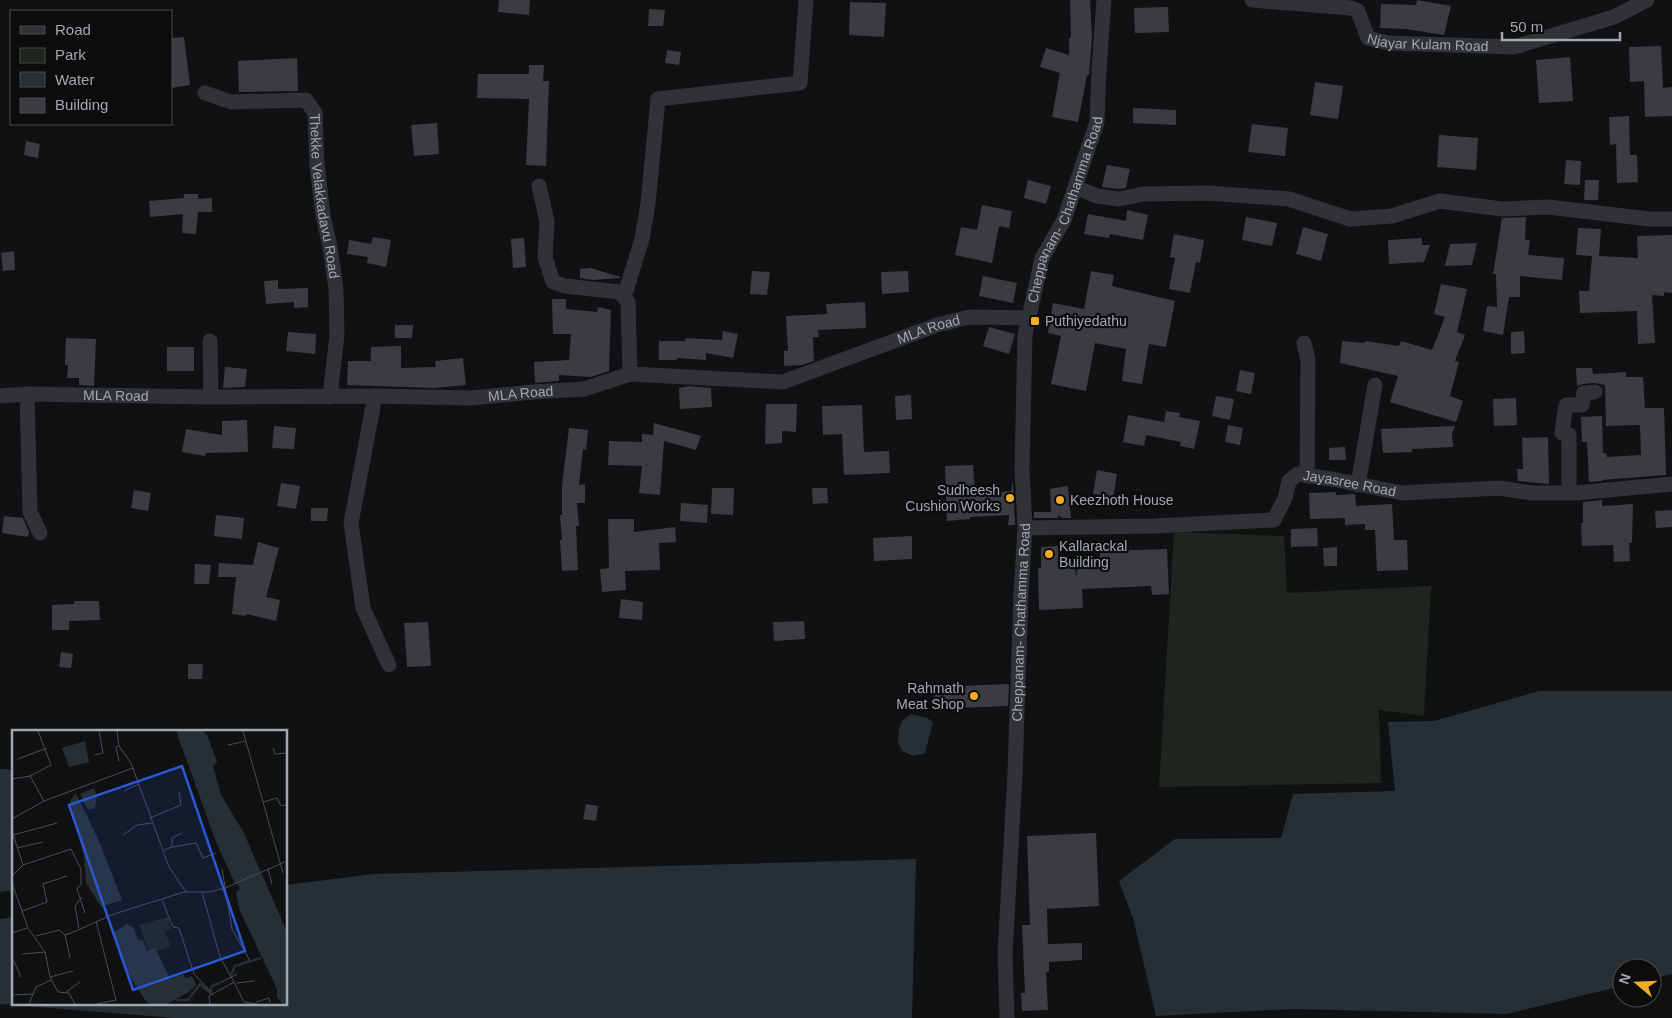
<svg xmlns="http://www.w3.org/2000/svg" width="1672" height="1018" viewBox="0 0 1672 1018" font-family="Arial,sans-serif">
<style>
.green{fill:#1d251e}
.water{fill:#272f36}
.building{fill:#3b3c42}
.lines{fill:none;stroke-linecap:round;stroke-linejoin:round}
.minor{stroke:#313237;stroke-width:15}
.poi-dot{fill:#f4ab27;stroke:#0c0c0d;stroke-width:2}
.labels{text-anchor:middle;stroke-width:4.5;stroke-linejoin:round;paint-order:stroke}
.street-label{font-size:14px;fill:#a1a7b3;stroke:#0c0c0d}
.poi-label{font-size:14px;fill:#a1a7b3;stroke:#0c0c0d;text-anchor:start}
.inset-river{fill:none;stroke:#272f36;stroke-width:2.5}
.inset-road{fill:none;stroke:#4a4d52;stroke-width:1}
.view{fill:#2a57d4;fill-opacity:0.15;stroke:#2a57d4;stroke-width:2.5}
.inset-edge{fill:none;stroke:#a1a7b3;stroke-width:2.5}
</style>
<rect width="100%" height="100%" fill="#101112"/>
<path class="green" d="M1174,532L1284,536L1287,593L1431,586L1424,716L1379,710L1381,783L1159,787Z"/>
<g class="water">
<path d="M1539,691H1672V974L1652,979V968H1622V986L1507,1014L1293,1009L1156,1016L1133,918L1119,881L1175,839L1281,838L1293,794L1395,791L1388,722L1434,721Z"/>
<path d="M911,714L927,718L933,722L925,753L913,756L902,751L898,742L899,729L902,721Z"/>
<path d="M0,769H8L14,772V890L0,892Z"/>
<path d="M916,859L912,1018H175L0,1004V919L14,917V1004H286V885L374,874Z"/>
</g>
<g class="building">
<path d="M499,0H530L529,15L498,12Z"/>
<path d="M1070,0H1090L1092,37L1089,75H1087L1078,122L1052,117L1060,73L1040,67L1046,48L1069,55V38H1071Z"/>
<path d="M1417,0L1451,6L1444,35L1406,29L1380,28L1381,4L1416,5Z"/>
<path d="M850,2L886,3L884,37L849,35Z"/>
<path d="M1168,7L1169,32L1135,33L1134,8Z"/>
<path d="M649,9L665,10L663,26H648Z"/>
<path d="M184,37L190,85L171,88V38Z"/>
<path d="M1661,46L1663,88L1672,87V116L1645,117L1644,81L1630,82L1629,47Z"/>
<path d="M667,50L681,52L679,65L665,63Z"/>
<path d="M1570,57L1573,101L1539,103L1536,60Z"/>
<path d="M297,58L298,91L239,92L238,61Z"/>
<path d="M529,65H544L543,81H549L546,166L526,165L529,99L477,98L478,74H529Z"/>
<path d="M1315,82L1343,86L1338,119L1310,115Z"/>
<path d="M1133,108L1176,110V125L1133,123Z"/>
<path d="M1629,116L1630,155H1637L1638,182L1617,183L1616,144L1610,145L1609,117Z"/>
<path d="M437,123L439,154L414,156L411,125Z"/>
<path d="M1252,124L1288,128L1285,156L1248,152Z"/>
<path d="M1439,135L1478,138L1476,170L1437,167Z"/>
<path d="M26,141L40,144L38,158L24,155Z"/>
<path d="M1566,160L1581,161L1580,185L1564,184Z"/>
<path d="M1107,165L1130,169L1126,188L1119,189L1102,187Z"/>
<path d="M1028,180L1051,186L1046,204L1024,198Z"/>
<path d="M1585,180H1599L1598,200H1584Z"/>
<path d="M184,194H198V199L212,198V212H198L196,234L182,233L183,214L150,217L149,201L184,198Z"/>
<path d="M982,205L1012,211L1009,228L999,226L992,263L955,255L961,227L977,230Z"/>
<path d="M1127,210L1148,215L1143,240L1110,234L1109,238L1084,234L1088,214L1126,221Z"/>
<path d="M1246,217L1277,223L1272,246L1242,240Z"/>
<path d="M1526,217L1525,240H1530L1528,255L1564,258L1562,280L1520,276V297H1509L1503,335L1483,331L1487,306L1497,307L1496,274H1493L1502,218Z"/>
<path d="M1303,227L1328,234L1321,261L1296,254Z"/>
<path d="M1578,228L1601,229L1599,256L1638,258L1637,236L1672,235V293L1664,292V296L1652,295L1655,343L1638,344L1637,311L1580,313L1579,291H1589L1592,256L1576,255Z"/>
<path d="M1174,234L1204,240L1200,263L1196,262L1190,293L1169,289L1175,258L1170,257Z"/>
<path d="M373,237L391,240L386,267L367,263L368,257L347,254L349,240L371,244Z"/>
<path d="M524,238L526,267L513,268L511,239Z"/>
<path d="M1422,238V245H1430L1424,262L1389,264L1388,240Z"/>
<path d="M1477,243L1472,265L1445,266L1450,244Z"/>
<path d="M14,251L15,270L3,271L1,253Z"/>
<path d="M591,268L620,277V278L593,280L580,278V269Z"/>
<path d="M752,271L770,272L767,295L750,294Z"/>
<path d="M908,271L909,292L882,294L881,272Z"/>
<path d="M1091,271L1114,275L1112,286L1175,301L1166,347L1149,344L1142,384L1122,381L1126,349L1095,343L1086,391L1051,384L1061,336L1048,333L1053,303L1084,309Z"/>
<path d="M983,276L1017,283L1013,303L979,296Z"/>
<path d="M278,280V289L308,288V307L294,308V302L266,304L264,281Z"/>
<path d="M1441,284L1467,289L1457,332L1465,335L1455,361L1459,362L1450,396L1463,401L1456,422L1390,402L1398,376L1340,363L1342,341L1365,343V341L1399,346L1401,341L1432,350L1445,317L1434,314Z"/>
<path d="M552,299H566V309L597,312L598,307L611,310L609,371L591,377L559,375V381L535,383L534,362L569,360L571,334H553Z"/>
<path d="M865,302L866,328L818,330L819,337H813L814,361L802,365L784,366V351H788L786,316L827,314L826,304Z"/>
<path d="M395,325H413L412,338H395Z"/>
<path d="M989,327L1015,334L1009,354L983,346Z"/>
<path d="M723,331L738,334L733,358L706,353V360L677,358V360H659V341H685L686,338L722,340Z"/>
<path d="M1524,331L1525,353L1511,354V332Z"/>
<path d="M288,332L316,334L315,354L286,351Z"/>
<path d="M66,338L96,339L94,386L79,385V378H67L68,365H65Z"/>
<path d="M401,346V368L436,367L435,361L463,358L466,385L434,388L347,385L348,361H371V347Z"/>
<rect x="167" y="347" width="27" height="24"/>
<path d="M225,367L247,369L245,387L223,388Z"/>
<path d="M1576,368H1592L1593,374L1626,372V377H1643L1645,408H1664L1666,475L1602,480V481L1589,482L1587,442H1582L1581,417L1602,416L1603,453H1606L1607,457L1641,455L1640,427L1639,425L1606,426L1605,385L1594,383L1583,384L1577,386Z"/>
<path d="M1240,370L1255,373L1251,394L1236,391Z"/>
<path d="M689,386L711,388L712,407L680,409L679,388Z"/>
<path d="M911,395L912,419L896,420L895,396Z"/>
<path d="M1216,396L1234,399L1230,420L1212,416Z"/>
<path d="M1516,398L1517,425L1494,426L1493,399Z"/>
<path d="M766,404H797L796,432L782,431V443L765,444Z"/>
<path d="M862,405L864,452L889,451L890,473L844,475L842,434L823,435L822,406Z"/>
<path d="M1166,411L1180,413L1179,417L1200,421L1194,449L1180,446L1181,442L1146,435L1144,446L1123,442L1128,415L1164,422Z"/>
<path d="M247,420L248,452L206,453L205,456L182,452L186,429L222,435V421Z"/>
<path d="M654,423L701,436L696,450L664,441L660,495L639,493L642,466L608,465L609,441L642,442V434L653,435Z"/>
<path d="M1228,425L1243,428L1240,445L1225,442Z"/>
<path d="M274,426L296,428L294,449L272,448Z"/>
<path d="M1455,426L1452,433L1453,447L1412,449V452L1383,453L1381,429Z"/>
<path d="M569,428L588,430L586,450L583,449L579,485L585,484V503H577L579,526H576L578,570L562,571L560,540H562L560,515H562V485Z"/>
<path d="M1548,437L1549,484L1518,481L1517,469H1523L1522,438Z"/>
<path d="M1345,447L1346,460H1329V448Z"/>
<path d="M973,465L975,494L1011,491L1013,480L1015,525H1008L1009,515L970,517V519L947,521L945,466Z"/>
<path d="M1097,470L1117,474L1113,498L1093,494Z"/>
<path d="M281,483L300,486L296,509L277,506Z"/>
<path d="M1068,486L1071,518H1062L1058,515V518H1034V512H1052L1051,511L1050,489Z"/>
<path d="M712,488H734L733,515L711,514Z"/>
<path d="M812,488H827L828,503L813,504Z"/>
<path d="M134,490L151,493L148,511L131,508Z"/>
<path d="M1336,492V495L1355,494L1356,506L1392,504L1394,540H1407L1408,570L1377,571L1375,530H1365V524L1345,525V518L1310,519L1309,493Z"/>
<path d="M1602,500V506L1633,504L1632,543H1629L1630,561L1614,562L1613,545L1582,546L1581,523H1583V502Z"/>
<path d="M681,503L708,505L707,523L680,521Z"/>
<path d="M311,508H328L327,521H311Z"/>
<path d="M1672,510V527L1656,528L1655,511Z"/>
<path d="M216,515L244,518L242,539L214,536Z"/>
<path d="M4,516L23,518L29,532L28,537L2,533Z"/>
<path d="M608,519H634V532L675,527L676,542L659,543L660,570L625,571L626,590L602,592L600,569L609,568Z"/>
<path d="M1317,528L1318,546L1291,547V529Z"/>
<path d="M912,536V559L874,561L873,538Z"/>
<path d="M258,542L279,548L266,597L280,600L276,621L246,614V616L232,614L236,577H218L219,563L253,565Z"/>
<path d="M1058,546V567L1075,566L1076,577L1078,566L1100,565V551L1167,549L1169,594L1152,595L1151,586L1082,589L1083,608L1039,610L1038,568H1041V547Z"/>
<path d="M1337,547V566H1324L1323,548Z"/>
<path d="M195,564L211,565L209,584H194Z"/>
<path d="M621,599L643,602L642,620L619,618Z"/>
<path d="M74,601H99L100,620L69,621V630H52V605L74,604Z"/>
<path d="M804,621L805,639L774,641L773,622Z"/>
<path d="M428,622L431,666L407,667L404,623Z"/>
<path d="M61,652L73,654L71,668L59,667Z"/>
<path d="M188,664H203L202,679H188Z"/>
<path d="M1009,684L1008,706L935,709L934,687Z"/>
<path d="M586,804L598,806L596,821L583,819Z"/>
<path d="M1096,833L1099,906L1047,909L1048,944L1082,943V960L1049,962V972H1046L1048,1010L1022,1011L1021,993H1025L1022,925H1030L1027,836Z"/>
</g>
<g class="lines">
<g class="minor">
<path id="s1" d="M1252,0L1351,8L1358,11L1368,38L1389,43L1514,47L1614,17L1647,0"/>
<path id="s2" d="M205,93L231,102L306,100L315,113L317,165L323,215L330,247L336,289L337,335L330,397"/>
<path d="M539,186L547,222L545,257L553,282L565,286L619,292L628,302L630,374"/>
<path d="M1075,187L1097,196L1119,199L1143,194L1208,193L1289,199L1350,219L1392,216L1440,201L1502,209L1548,207L1649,219H1672"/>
<path d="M624,297L642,239L648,204L658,99L800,83L806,0"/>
<path d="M210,341L211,397"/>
<path d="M1304,343L1308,360L1307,476"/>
<path d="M27,394L30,512L40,533"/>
<path id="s3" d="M0,396L27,394L211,397L375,396L471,398L533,392L584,389L630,374L783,382L937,325L969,317L1028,318"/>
<path d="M375,396L351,523L363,608L389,665"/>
<path d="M1358,485L1375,385"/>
<path d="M1569,493V435L1562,433L1566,405H1582L1584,393L1595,392"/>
<path id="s4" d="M1025,528L1155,526L1274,520L1285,498L1289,481L1298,474L1332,479L1402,493L1499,488L1532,493H1576L1672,484"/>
<path id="s5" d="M1007,1018L1005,953L1015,774L1021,593L1025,528L1022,468L1025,335L1042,258L1064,220L1097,122L1099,69L1104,0"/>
</g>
</g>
<g class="poi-dot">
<rect x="1030" y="316" width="10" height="10" rx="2.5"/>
<circle cx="1010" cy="498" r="5"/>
<circle cx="1060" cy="500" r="5"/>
<circle cx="1049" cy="554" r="5"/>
<circle cx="974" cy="696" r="5"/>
</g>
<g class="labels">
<g class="street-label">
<text dy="5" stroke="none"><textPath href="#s1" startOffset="196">Njayar Kulam Road</textPath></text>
<text dy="5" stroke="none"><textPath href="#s2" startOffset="202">Thekke Velakkadavu Road</textPath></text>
<text dy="5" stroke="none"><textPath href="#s5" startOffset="816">Cheppanam- Chathamma Road</textPath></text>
<text dy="5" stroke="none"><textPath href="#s3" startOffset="941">MLA Road</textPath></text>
<text dy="5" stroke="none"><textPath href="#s3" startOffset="521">MLA Road</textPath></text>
<text dy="5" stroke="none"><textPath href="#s3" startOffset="116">MLA Road</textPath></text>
<text dy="5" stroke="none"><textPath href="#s4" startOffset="355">Jayasree Road</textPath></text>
<text dy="5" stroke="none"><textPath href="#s5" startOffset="396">Cheppanam- Chathamma Road</textPath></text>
</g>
<g class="poi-label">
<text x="1045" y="326">Puthiyedathu</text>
<text x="1000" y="495" text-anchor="end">Sudheesh<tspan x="1000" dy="16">Cushion Works</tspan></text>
<text x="1070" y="505">Keezhoth House</text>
<text x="1059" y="551">Kallarackal<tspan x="1059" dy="16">Building</tspan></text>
<text x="964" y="693" text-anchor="end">Rahmath<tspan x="964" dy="16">Meat Shop</tspan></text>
</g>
</g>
<g transform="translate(12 730)">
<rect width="275" height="275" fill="#101112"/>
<path d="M156,187L159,199L153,202L159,217L145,221L143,216L136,219L127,195Z" fill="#1d251e"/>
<path d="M164,1H191L195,5L205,32L201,36L209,65L231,101L275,202V274H270L265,267V259L227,179L224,161L228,159L225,153L223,154L204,112ZM73,11L77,32L57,37L50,18ZM82,58L85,66L83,78L76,80L68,64ZM64,63L87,111L110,170L89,177L74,153L72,126L58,71ZM115,194L122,198L126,210H131L135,221L143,217L158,249L172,244L173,248L180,246L184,255L177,262L155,274H137L133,270L115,242L101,203Z" fill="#272f36"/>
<path class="inset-river" d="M219,245L223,236L249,228M164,270H176L188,254L198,263L200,256L207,253"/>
<path class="inset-road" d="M105,1L107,16L119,33L157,137L174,162M231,1L271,143M216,15L234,11M261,18L263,24L275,23M82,25L91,23L87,1M6,29L35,18M107,31L104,17L107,16M18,46L32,71M0,49L18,46L39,35L26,1M112,61L127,54M251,72L265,68L269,76L275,75M138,88L169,75L167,62M0,89L32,71L121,38M0,101L11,135L0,146M1,105L45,93M111,105L125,95L140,93M161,117L184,113L191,128L204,123M5,118L31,112M152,120L160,117V108L170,103M11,135L59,119L69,139V154L65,159L73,183M210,139L220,199L238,231M256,139L260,154M0,153L16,198L33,222L38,247L46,262L57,263L63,274M190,162L208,227L222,252L197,266L198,274M150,170L161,197L167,198L182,244L200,263M10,181L35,172L31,154L55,146M84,191L104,270L85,274M67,198L63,176L70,167M0,203L15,198M53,205L58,228M24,206L47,200L53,205L59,203L102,184L172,162H198L213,158L275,131M10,224L33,222M0,227L9,247M38,247L61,241M222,252L232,272L245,274M208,253L225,244M225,253L242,251M54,262L68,252M0,265L21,264M244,272L257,268L258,273M17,274L24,257L39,250"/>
<path class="view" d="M170,36L233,221L121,260L57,75Z"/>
<rect width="275" height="275" class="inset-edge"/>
</g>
<rect x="10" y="10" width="162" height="115" fill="#0c0c0d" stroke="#484a4f"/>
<rect x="20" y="26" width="25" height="8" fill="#313237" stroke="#484a4f"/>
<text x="55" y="35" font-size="15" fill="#a1a7b3">Road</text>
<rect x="20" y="48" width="25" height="15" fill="#1d251e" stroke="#484a4f"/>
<text x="55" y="60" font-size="15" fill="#a1a7b3">Park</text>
<rect x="20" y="72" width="25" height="15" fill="#272f36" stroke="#484a4f"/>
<text x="55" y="85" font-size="15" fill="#a1a7b3">Water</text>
<rect x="20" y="98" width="25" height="15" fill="#3b3c42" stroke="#484a4f"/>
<text x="55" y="110" font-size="15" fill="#a1a7b3">Building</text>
<g transform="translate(1637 983) rotate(289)"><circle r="24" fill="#0c0c0d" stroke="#484a4f"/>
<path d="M0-4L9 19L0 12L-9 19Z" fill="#f4ab27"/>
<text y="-8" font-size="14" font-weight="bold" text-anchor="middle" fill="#a1a7b3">N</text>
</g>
<path d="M1502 32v8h118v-8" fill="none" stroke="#a1a7b3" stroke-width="2.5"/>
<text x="1510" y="32" font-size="15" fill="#a1a7b3" stroke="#0c0c0d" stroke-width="4" paint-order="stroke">50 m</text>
</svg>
